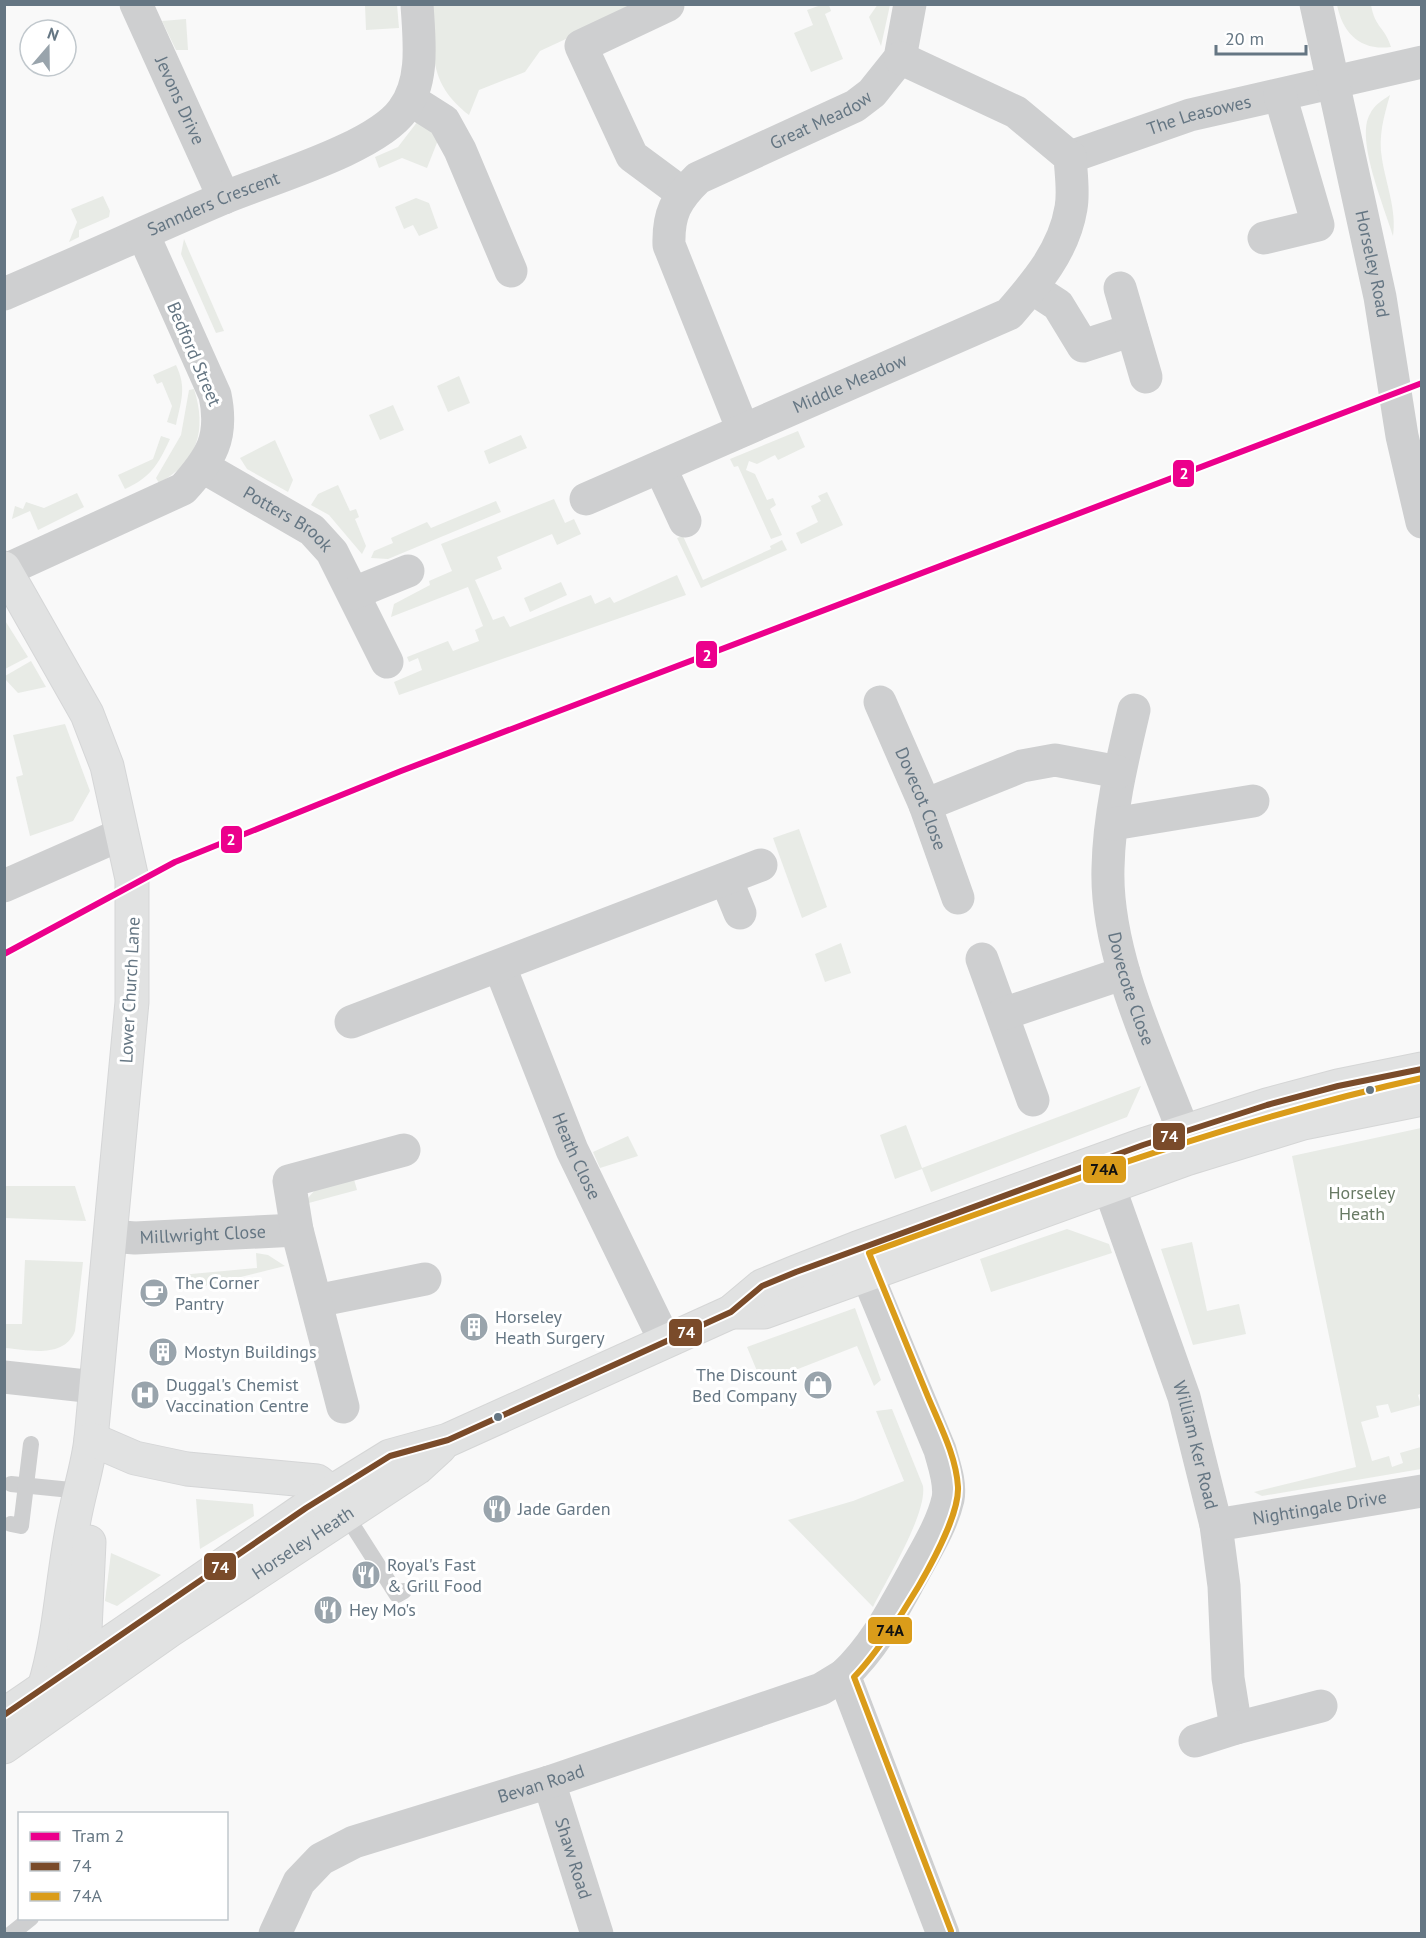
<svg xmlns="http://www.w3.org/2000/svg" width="1426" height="1938" viewBox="0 0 1426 1938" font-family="'PT Sans',sans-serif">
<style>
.green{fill:#e8ebe6}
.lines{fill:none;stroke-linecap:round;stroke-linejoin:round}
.secondary-casing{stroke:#d5d6d7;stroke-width:35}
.trunk-casing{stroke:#d5d6d6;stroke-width:35}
.service{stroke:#cecfd0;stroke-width:16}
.minor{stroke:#cecfd0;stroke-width:33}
.tertiary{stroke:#cecfd0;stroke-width:33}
.secondary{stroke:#e1e2e2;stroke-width:33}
.trunk{stroke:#e1e2e2;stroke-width:33}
.bus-1-casing{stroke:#fff;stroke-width:10}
.bus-2-casing{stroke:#fff;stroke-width:10}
.bus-1{stroke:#7a4b2a;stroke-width:6}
.bus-2{stroke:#da9c1a;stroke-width:6}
.tram-1-casing{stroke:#fff;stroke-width:10}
.tram-1{stroke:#ec008c;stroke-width:6}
.bus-dot{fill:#657683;stroke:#fff;stroke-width:2}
.labels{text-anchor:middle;stroke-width:6;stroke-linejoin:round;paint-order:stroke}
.street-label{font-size:18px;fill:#657683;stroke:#fff}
.park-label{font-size:18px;fill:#687a64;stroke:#fff}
.poi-label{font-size:18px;fill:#657683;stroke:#fff;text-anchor:start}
.line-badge{stroke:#fff;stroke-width:2}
.badge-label{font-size:16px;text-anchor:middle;font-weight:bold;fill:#fff}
.pale-badge-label{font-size:16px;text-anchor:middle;font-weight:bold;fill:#111}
</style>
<rect width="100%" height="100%" fill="#f9f9f9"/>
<g class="green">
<path d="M878,4L890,5L881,46L869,17Z"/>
<path d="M365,5H397L399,28L366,30Z"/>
<path d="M432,5H639L540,51L525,72L479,90L469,115C427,82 434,53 432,5Z"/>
<path d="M821,5H829L831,11L825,14L843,59L811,72L794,33L813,25L807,10Z"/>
<path d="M1337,5H1371C1375,28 1385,27 1391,47C1361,51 1343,34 1337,5Z"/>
<path d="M186,19L188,50H176L162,21Z"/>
<path d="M1390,95C1384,116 1378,136 1382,159C1386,184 1397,211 1393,236C1385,208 1355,139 1370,114C1374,105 1383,100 1390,95Z"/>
<path d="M421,117L440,135L427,168L402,158L379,168L375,157L398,147Z"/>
<path d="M103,196L110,211L109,217L79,230V237L69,242L77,222L71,209Z"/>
<path d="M416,198L429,203L438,228L419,236L413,225L404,229L395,207Z"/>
<path d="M184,239L189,251L224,331L216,333L181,254Z"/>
<path d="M176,365C187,388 181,401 176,425L167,422L172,406L162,382L157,384L153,375Z"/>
<path d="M459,376L470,403L448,412L437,386Z"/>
<path d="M194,389C207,430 198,462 159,483L156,478L181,435L189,390Z"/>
<path d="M393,405L404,430L380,440L369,415Z"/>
<path d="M798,431L805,447L778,460L775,455L757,464L749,461L746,470L755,474L767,500L773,498L776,505L770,509L782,535L771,539L738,466L734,467L730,459Z"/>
<path d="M521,435L527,448L489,464L484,451Z"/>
<path d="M161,436L170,439C158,465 151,477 125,489L118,475L153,459Z"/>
<path d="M275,440L293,480L288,492L247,469L240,458Z"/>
<path d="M338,485L350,511L356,509L359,517L355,519L366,546L362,554L329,515L311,505L318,494Z"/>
<path d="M827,492L843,525L801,544L796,533L818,522L811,506L821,501L818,496Z"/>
<path d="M77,493L84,507L38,530L30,511L12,519L15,506L23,509L26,502L44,508Z"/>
<path d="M554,499L565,523L574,519L581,534L557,545L552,534L497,557L502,569L475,580L493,620L504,616L510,627L591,595L595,604L610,597L614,603L677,575L686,595L399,695L394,682L422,670L418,658L409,662L407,657L448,641L453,651L479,641L475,630L483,626L468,587L391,617L394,604L430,585L429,581L452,571L441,544Z"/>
<path d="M496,501L501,512L388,559L371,558L374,551L393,543L391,538L427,522L431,528Z"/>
<path d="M683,536L703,580L771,549L770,546L782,540L787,550L701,588L677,538Z"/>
<path d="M561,582L567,595L530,612L524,598Z"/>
<path d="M4,619L28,657L5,669H4Z"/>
<path d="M31,661L46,687L18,693L5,679V676Z"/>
<path d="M65,724L90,791L73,821L30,836L16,777L23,775L13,735Z"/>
<path d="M799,829L827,907L802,918L773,838Z"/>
<path d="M841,943L851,973L825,982L815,954Z"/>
<path d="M1141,1086L1127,1117L931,1192L922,1169L895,1179L880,1135L906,1125L922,1168Z"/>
<path d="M1421,1128L1422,1393L1418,1395L1421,1405L1391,1413L1388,1404L1376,1406L1379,1417L1361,1422L1372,1461L1389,1456L1392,1467L1403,1463L1400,1453L1421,1447V1469L1262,1496L1254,1492L1356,1467L1292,1156Z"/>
<path d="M628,1136L638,1156L600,1168L593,1152Z"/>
<path d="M353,1176L357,1190L305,1204C314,1184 333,1182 353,1176Z"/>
<path d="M4,1186H75L86,1221L5,1218Z"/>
<path d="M1067,1229L1109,1244L1112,1253L991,1292L980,1259Z"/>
<path d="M1192,1242L1207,1311L1239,1304L1246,1334L1193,1345L1161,1249Z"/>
<path d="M256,1253L268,1255L285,1266L184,1291L180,1275L257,1268Z"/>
<path d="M25,1260L83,1262L75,1331C64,1359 28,1350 5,1348V1324H22Z"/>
<path d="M855,1308L881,1380L874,1386L857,1346L762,1383L747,1347Z"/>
<path d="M892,1409L923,1486C927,1514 887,1579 873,1607L788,1520L853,1501L904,1481L876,1411Z"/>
<path d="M196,1499L253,1504L254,1516L200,1549Z"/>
<path d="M111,1553L161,1575L117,1606L105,1601Z"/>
</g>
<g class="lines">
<g class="secondary-casing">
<g id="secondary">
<path d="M4,568L87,714L107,766L132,879V1002L91,1439C88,1466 79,1492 74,1520C62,1576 61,1633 44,1688"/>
<path d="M91,1439L135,1458L187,1469L317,1481L331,1492L347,1496L357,1491"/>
<path d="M78,1684L83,1675L89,1542"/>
</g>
</g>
<g class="trunk-casing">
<g id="trunk">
<path d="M731,1312H764L1186,1159L1303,1123L1422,1099"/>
<path d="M4,1715L306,1508L390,1456L448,1440L731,1312L762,1286L796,1272L857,1248L1143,1145L1267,1105L1338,1086L1422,1069"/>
<path id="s16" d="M4,1747L169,1631L417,1468L440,1447"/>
</g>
</g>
<g class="service">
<path d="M11,1484L81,1491"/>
<path d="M346,1515L397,1595L404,1591"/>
<path d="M11,1524L21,1526L31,1444"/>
<path d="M11,1934L31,1918"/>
</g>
<g class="minor">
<path id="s1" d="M136,4L224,198"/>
<path d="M668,5L581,46L632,156L682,193"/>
<path d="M411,100L444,121L460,150L511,271"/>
<path id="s2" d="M1070,157L1190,115L1422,62"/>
<path d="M1264,238L1318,225L1280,95"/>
<path d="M1032,288L1058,305L1083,346L1132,330"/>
<path d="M1120,288L1146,377"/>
<path id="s3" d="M4,294C77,263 149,230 221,199C268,179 375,149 403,110C425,81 419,39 417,4"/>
<path id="s4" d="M743,430L669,245C668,214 676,199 698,178L855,106L872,93L900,58L910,4"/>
<path id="s5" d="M203,467L312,530L332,552L387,662"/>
<path d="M660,467L685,521"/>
<path id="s6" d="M586,499L1009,314C1036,283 1064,251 1071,208C1074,192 1071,174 1070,157L1016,112L900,58"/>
<path d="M6,570L183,489C211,458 224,438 215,395L143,234"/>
<path d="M354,593L408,571"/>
<path id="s7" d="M880,702L925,805L958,898"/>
<path id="s8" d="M1134,710C1122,761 1109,815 1108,868C1105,962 1162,1069 1193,1157"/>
<path d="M925,805L1022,766L1055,760L1119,772"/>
<path d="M1113,824L1253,801"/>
<path d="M726,879L740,913"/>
<path d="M4,886L122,834"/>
<path d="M982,959L1033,1100"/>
<path id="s9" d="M500,967L572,1150L665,1341"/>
<path d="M1003,1014L1124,973"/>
<path d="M351,1022L761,865"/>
<path id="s10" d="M1100,1161L1184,1397L1216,1525L1224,1586L1228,1678L1236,1728"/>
<path id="s11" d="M110,1236L135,1238L297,1230"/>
<path d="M857,1250L940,1450C944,1465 951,1483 948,1499C942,1525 926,1550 913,1574C893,1610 875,1646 844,1675L943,1934"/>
<path d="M316,1301L425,1279"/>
<path d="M4,1377L95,1387"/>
<path d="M343,1407L297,1230L289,1181L404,1150"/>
<path id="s12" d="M1216,1525L1422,1491"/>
<path d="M1195,1741L1236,1728L1321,1706"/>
<path id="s13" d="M549,1782L597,1934"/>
<path id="s14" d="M275,1934L299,1882L321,1859L354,1842L549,1782L821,1689L844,1675"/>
</g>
<path class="tertiary" id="s15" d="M1316,4L1380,297L1402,436L1422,522"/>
<use href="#secondary" class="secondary"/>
<use href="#trunk" class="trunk"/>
<g class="bus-1-casing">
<path id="bus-1" d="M4,1715L306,1508L390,1456L448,1440L731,1312L762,1286L796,1272L1143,1145L1267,1105L1338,1086L1422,1069"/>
</g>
<g class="bus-2-casing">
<path id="bus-2" d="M951,1931L854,1677C885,1646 960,1530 958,1487C956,1454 938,1422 926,1392C907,1346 888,1300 869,1253C1051,1187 1232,1120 1422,1078"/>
</g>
<use href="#bus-1" class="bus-1"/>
<use href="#bus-2" class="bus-2"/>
<g class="tram-1-casing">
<path id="tram-1" d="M4,954L175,862L401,771L1422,383"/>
</g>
<use href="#tram-1" class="tram-1"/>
</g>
<defs>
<g id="cafe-disc" transform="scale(1.5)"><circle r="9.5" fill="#99a4ac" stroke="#fff"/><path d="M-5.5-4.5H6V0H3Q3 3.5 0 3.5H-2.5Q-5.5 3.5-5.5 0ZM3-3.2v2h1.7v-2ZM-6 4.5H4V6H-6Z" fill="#fff"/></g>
<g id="building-disc" transform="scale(1.5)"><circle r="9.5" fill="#99a4ac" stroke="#fff"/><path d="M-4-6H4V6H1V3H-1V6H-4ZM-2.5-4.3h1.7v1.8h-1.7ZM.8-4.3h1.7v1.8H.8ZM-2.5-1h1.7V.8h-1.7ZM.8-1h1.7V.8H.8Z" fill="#fff"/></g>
<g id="shop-disc" transform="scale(1.5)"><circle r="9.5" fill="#99a4ac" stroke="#fff"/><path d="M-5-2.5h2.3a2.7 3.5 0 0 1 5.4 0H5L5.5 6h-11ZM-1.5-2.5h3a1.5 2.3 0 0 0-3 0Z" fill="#fff"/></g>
<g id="hospital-disc" transform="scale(1.5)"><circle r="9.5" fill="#99a4ac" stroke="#fff"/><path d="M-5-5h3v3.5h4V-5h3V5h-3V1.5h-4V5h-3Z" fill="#fff"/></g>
<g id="restaurant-disc" transform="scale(1.5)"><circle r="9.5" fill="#99a4ac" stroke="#fff"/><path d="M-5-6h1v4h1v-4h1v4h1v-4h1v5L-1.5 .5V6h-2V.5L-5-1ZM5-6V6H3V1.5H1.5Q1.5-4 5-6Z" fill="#fff"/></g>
</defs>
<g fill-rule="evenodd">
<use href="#cafe-disc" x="154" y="1293"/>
<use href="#building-disc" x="474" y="1327"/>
<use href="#building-disc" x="163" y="1352"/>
<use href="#shop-disc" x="818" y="1385"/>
<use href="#hospital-disc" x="145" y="1395"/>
<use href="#restaurant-disc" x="497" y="1509"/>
<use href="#restaurant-disc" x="366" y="1575"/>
<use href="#restaurant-disc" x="328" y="1610"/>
</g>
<g class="bus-dot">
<circle cx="1370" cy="1090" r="5"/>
<circle cx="498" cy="1417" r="5"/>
</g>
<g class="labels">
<g class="street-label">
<text dy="6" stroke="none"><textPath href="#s1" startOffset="106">Jevons Drive</textPath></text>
<text dy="6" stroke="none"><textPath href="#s2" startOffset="136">The Leasowes</textPath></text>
<text dy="6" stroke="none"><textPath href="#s4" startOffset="411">Great Meadow</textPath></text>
<text dy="6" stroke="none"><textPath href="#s3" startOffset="228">Sannders Crescent</textPath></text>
<text dy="6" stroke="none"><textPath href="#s15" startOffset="266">Horseley Road</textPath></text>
<text transform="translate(194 354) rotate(67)" y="6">Bedford Street</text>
<text dy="6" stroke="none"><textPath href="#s6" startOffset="288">Middle Meadow</textPath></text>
<text dy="6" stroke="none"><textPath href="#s5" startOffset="100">Potters Brook</textPath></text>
<text dy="6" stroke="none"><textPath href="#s7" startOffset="105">Dovecot Close</textPath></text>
<text dy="6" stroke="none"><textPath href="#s8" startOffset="284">Dovecote Close</textPath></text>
<text transform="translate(130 990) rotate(-87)" y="6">Lower Church Lane</text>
<text dy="6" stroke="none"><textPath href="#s9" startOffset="204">Heath Close</textPath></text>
<text dy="6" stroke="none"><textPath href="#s11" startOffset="93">Millwright Close</textPath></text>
<text dy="6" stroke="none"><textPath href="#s10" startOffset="300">William Ker Road</textPath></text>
<text dy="6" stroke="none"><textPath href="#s12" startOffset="105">Nightingale Drive</textPath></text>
<text dy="6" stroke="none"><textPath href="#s16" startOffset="362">Horseley Heath</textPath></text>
<text dy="6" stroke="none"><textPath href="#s14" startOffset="322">Bevan Road</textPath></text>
<text dy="6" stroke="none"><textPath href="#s13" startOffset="80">Shaw Road</textPath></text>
</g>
<g class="park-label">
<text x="1362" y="1199">Horseley<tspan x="1362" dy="21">Heath</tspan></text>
</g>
<g class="poi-label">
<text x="175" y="1289">The Corner<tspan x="175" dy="21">Pantry</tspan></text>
<text x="495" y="1323">Horseley<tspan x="495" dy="21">Heath Surgery</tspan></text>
<text x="184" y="1358">Mostyn Buildings</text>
<text x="797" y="1381" text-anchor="end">The Discount<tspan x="797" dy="21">Bed Company</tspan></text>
<text x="166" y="1391">Duggal's Chemist<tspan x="166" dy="21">Vaccination Centre</tspan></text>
<text x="518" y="1515">Jade Garden</text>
<text x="387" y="1571">Royal's Fast<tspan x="387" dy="21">&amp; Grill Food</tspan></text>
<text x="349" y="1616">Hey Mo's</text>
</g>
</g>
<g class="line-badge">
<rect x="1172" y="459" width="23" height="29" rx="6" fill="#ec008c"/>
<rect x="695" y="640" width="23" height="29" rx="6" fill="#ec008c"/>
<rect x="220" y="825" width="23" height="29" rx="6" fill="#ec008c"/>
<rect x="1152" y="1122" width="34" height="29" rx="6" fill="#7a4b2a"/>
<rect x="1082" y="1155" width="45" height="29" rx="6" fill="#da9c1a"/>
<rect x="668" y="1318" width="35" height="29" rx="6" fill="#7a4b2a"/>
<rect x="203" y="1552" width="34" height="29" rx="6" fill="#7a4b2a"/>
<rect x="867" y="1616" width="46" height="29" rx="6" fill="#da9c1a"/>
</g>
<g class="badge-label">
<text x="1184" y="479">2</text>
<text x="707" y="661">2</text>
<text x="231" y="845">2</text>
<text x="1169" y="1142">74</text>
<text x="686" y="1338">74</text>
<text x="220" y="1573">74</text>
</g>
<g class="pale-badge-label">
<text x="1104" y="1175">74A</text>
<text x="890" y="1636">74A</text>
</g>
<rect width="1426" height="1938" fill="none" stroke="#657683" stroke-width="12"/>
<rect x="18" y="1812" width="210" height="108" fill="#ffffff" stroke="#c1c8cd" stroke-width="1.5"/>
<rect x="30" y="1832" width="30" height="9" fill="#ec008c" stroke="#c1c8cd" stroke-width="1.5"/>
<text x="72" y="1842" font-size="18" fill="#657683">Tram 2</text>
<rect x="30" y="1862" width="30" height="9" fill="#7a4b2a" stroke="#c1c8cd" stroke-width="1.5"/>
<text x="72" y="1872" font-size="18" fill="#657683">74</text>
<rect x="30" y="1892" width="30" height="9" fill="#da9c1a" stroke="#c1c8cd" stroke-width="1.5"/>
<text x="72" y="1902" font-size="18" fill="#657683">74A</text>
<g transform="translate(48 48) rotate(20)"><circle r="28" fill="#ffffff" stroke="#c1c8cd" stroke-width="1.5"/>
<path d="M0-4.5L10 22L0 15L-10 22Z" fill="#99a4ac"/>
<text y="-9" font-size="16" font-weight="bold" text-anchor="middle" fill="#657683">N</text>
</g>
<path d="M1216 45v9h90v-9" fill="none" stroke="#657683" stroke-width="3"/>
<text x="1225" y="45" font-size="18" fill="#657683" stroke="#ffffff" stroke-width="4.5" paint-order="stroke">20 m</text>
</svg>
